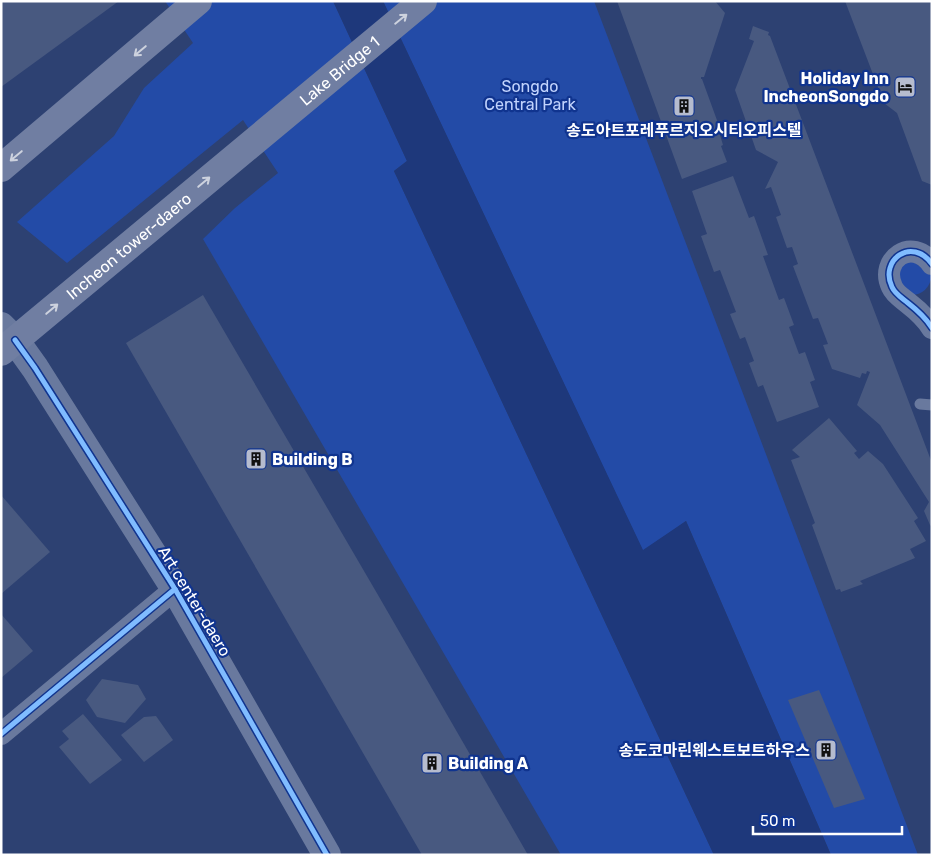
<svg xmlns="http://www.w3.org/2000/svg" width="933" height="856" viewBox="0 0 933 856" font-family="Rubik,'Noto Sans KR',sans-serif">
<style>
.green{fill:#234ba7}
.water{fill:#1e387b}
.building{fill:#485980}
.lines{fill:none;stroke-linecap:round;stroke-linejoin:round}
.service{stroke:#69799e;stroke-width:11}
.minor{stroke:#69799e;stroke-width:22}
.tertiary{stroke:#69799e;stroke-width:28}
.secondary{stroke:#707ea2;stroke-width:28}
.cycleway-casing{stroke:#10348f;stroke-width:8}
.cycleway{stroke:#80bcff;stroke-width:5}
.oneway{stroke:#cdd2de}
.labels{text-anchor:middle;stroke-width:4.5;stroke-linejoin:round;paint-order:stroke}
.street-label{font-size:16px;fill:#fff;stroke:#10348f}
.poi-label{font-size:16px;font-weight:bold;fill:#fff;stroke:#10348f;text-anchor:end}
.park-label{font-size:16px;fill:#c1d3fd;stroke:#10348f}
</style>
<rect width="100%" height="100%" fill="#2d4172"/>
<g class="green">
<path d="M165,1H333L407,161L394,171L714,855H561L203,239L235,208L278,173L243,120L67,263L17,222L114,136L144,88L193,43Z"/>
<path d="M383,1H594L918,855H831L686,521L643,551Z"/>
<path d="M908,258L932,275C930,288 922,296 908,295L895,271Z"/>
</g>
<path class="water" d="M333,1H383L643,550L686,521L831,855H714L394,171L407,161Z"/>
<g class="building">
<path d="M1,1H119L1,87Z"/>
<path d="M617,1H715L725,13L704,77H701V79H702L722,134L720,135L723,145L721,146L727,162L682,179Z"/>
<path d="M845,1H932V185L922,181L897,113L884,103Z"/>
<path d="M753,26L769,32L768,35L770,36L932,463V527L930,525L924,511L929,502L880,425L857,405L870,372L867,371L866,374L862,373L860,378L832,369L823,345L828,344L818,318L813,319L793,266L798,264L792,247L787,248L776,217L781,215L771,187L765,189L778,162L756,150L735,90L754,41L749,39Z"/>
<path d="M733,176L749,218L754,216L768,255L763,256L779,300L784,298L794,325L789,327L799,354L805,352L815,380L810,382L819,407L777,422L763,385L758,387L749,363L754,361L745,337L740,339L730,314L736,312L720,270L714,272L701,236L707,234L692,191Z"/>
<path d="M203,295L378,595L528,855H422L126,343Z"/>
<path d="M829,418L857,451L854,453L859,459L868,451L883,464L918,518L914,521L926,541L910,549L915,558L860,581L863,584L841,592L840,589L836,590L812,525L815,523L791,460L800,457L792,450Z"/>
<path d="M1,495L50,552L1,594Z"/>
<path d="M1,614L33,651L1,678Z"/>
<path d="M102,679L138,685L146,699L125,723L97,717L86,700Z"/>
<path d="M819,690L865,799L834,808L788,700Z"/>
<path d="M83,714L122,760L90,784L59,747L69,739L62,731Z"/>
<path d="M156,716L173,740L144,762L121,735L144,717Z"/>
</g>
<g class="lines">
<path class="service" d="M920,404L932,405"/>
<g class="minor">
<path d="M932,264C912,236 879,260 892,287C895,294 902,298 908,303C917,310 926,318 932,328"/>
<path d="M1,734L175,589"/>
</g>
<path class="tertiary" d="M1,326L15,340L35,368L175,589L327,855"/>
<g class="secondary">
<path d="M1,168L198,1"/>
<path id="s1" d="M1,352L423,1"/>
</g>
<g class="cycleway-casing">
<g id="cycleway">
<path d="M932,264C912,236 879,260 892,287C895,294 902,298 908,303C917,310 926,318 932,328"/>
<path d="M15,340L35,368L175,589L327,855"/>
<path d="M1,734L175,589"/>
</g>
</g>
<use href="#cycleway" class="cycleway"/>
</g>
<defs><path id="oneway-shaft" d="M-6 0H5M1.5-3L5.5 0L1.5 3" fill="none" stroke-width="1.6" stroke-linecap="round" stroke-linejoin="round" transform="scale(1.25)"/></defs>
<g class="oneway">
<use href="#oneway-shaft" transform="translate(401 19) rotate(-39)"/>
<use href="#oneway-shaft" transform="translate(140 51) rotate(140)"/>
<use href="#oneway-shaft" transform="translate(16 156) rotate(140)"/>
<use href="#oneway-shaft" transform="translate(204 182) rotate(-40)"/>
<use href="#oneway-shaft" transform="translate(52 309) rotate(-40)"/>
</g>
<defs>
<g id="hotel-square" transform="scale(1.125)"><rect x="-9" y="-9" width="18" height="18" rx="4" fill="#b6bcce" stroke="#10348f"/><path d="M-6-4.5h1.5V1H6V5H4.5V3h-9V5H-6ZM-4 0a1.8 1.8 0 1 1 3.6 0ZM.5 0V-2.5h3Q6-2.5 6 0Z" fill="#111"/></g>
<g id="building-square" transform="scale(1.125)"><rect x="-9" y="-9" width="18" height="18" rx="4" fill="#b6bcce" stroke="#10348f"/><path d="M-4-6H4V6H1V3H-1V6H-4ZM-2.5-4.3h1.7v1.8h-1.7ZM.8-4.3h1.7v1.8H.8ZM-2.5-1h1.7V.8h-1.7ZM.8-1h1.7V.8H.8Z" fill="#111"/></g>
</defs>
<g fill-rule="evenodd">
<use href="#hotel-square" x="905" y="87"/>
<use href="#building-square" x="684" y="106"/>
<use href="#building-square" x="256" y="459"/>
<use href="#building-square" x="826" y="750"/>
<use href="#building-square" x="432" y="763"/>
</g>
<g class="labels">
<g class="street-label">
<text dy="6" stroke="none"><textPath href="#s1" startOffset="440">Lake Bridge 1</textPath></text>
<text dy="6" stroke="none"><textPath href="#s1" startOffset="166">Incheon tower-daero</textPath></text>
<text transform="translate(195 601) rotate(59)" y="6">Art center-daero</text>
</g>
<g class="poi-label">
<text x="889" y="84">Holiday Inn<tspan x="889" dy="18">IncheonSongdo</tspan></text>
<text x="684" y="136" text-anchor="middle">송도아트포레푸르지오시티오피스텔</text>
<text x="272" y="465" text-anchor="start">Building B</text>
<text x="810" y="756">송도코마린웨스트보트하우스</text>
<text x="448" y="769" text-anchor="start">Building A</text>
</g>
<g class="park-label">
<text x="530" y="92">Songdo<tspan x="530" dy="18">Central Park</tspan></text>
</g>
</g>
<rect width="933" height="856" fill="none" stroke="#ffffff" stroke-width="5"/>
<path d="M753 826v8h149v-8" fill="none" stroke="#ffffff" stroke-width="2.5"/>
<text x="760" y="826" font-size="15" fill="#ffffff" stroke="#10348f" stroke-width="4" paint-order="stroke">50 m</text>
</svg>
